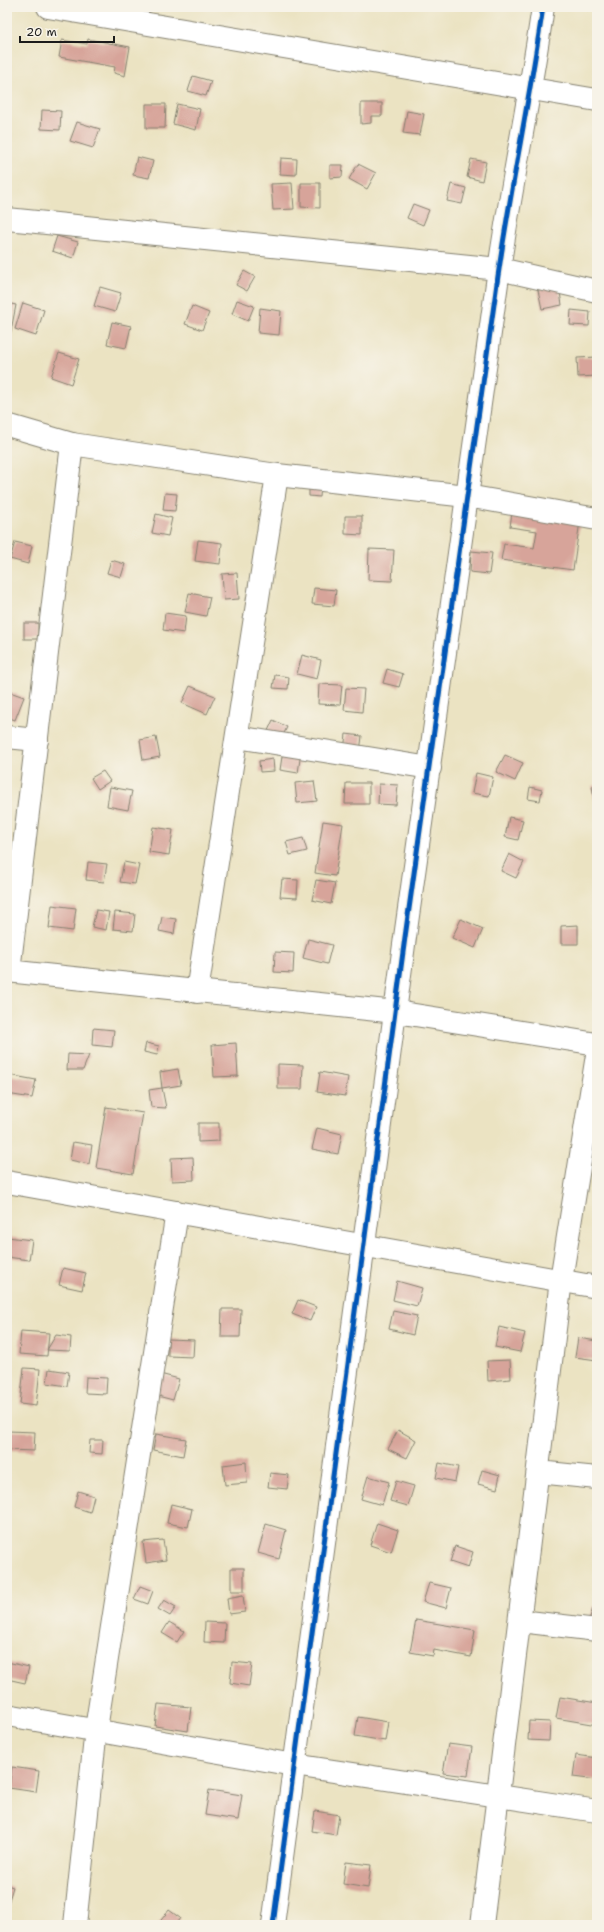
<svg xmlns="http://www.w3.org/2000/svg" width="604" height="1932" viewBox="0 0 604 1932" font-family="'Shantell Sans',sans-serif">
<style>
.building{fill:#d7a49a}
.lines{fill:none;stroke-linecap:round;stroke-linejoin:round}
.minor-casing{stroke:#84806f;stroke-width:24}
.minor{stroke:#fff;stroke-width:22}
.cycleway-casing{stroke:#f7f3e8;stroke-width:8}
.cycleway{stroke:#0057b8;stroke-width:5}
</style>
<rect width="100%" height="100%" fill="#f7f3e8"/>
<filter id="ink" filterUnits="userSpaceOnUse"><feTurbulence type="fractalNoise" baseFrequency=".025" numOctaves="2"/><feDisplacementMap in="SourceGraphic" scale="8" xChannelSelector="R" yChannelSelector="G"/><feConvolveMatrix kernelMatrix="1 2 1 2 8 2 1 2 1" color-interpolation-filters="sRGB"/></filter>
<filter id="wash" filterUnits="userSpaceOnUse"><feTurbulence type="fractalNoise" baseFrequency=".012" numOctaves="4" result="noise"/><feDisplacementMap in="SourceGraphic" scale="16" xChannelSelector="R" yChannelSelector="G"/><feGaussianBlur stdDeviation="0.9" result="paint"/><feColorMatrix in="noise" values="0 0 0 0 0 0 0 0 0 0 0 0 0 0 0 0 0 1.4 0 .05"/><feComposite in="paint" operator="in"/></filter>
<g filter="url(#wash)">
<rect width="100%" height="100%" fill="#ebe3c2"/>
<g id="blocks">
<g class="building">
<path d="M88,39L130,47L125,76L114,73L115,67L59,57L62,40L87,44Z"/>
<path d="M193,76L211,81L206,96L188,91Z"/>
<path d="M361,103H382V116H371V123L361,124Z"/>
<path d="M146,104H166L165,128H146Z"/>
<path d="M177,104L200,109L196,130L173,124Z"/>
<path d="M42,110L61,111L60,130L41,129Z"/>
<path d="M407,111L424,114L420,135L403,133Z"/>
<path d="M77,122L100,129L93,148L70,141Z"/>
<path d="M137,157L153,161L149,178L133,175Z"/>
<path d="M281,158L297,159L296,175L280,174Z"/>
<path d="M471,159L486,162L482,181L467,177Z"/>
<path d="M358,164L376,173L367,189L349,179Z"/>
<path d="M330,165H343L342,177L330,178Z"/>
<path d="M292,183L294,209L273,210L271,184Z"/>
<path d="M301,183H320V208L301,207Z"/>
<path d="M451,184L466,188L462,204L447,201Z"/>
<path d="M413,204L429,210L423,225L407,218Z"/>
<path d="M57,236L78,242L73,258L52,251Z"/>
<path d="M244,271L255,277L247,291L236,285Z"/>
<path d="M559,286L562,305L542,309L538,290Z"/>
<path d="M100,287L121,293L115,312L94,306Z"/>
<path d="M237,300L254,306L248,321L232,314Z"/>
<path d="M7,303L16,305L8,346H7Z"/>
<path d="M23,303L44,310L36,336L15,329Z"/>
<path d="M192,306L209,313L202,330L185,324Z"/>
<path d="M260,308L281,311L279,335L258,333Z"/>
<path d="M571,310L590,312L589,326L570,325Z"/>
<path d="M112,322L131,326L126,348L107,344Z"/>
<path d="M59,353L79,359L71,384L51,377Z"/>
<path d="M597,357V376L578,377L577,358Z"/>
<path d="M309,484L321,485L320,497L309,496Z"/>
<path d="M165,493L177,494L175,511L163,510Z"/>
<path d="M512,512L580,521L573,570L501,560L504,544L534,548L537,531L510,527Z"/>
<path d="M156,514L172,518L168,536L152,533Z"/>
<path d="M345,516H362V535L345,534Z"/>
<path d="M198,540L222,543L220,564L195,561Z"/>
<path d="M15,542L32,546L28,564L10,559Z"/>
<path d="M369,549L394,550L392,581L368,580Z"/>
<path d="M471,551L492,553L489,574L470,572Z"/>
<path d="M111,560L125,564L121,577L107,573Z"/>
<path d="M237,573L239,599L224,600L222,574Z"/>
<path d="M314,588L336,590L334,606L312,604Z"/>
<path d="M189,593L210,597L206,616L185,612Z"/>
<path d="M165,613L186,616L184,633L163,630Z"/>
<rect x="24" y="623" width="14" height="16"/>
<path d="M302,655L321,660L317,679L297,674Z"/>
<path d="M387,669L403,674L399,687L383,683Z"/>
<path d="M275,675L289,677L288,689L273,688Z"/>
<path d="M319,684L342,685L340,705L318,704Z"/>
<path d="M190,686L215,696L207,714L182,703Z"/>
<path d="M346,688L364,689L362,712L344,710Z"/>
<path d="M7,691L24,697L15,720L7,717Z"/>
<path d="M273,720L287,727L280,742L266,735Z"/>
<path d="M346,734L362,736L360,752L344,750Z"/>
<path d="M156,737L160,757L143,760L140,740Z"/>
<path d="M283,750L301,752L298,773L280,770Z"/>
<path d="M505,755L523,763L515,781L496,772Z"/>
<path d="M273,759L274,771L260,772L259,761Z"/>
<path d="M103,771L110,781L98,789L91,778Z"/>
<path d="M476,773L493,777L489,796L472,793Z"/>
<path d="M314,781L317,801L297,803L295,783Z"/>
<path d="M346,783H369V804H345Z"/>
<path d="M379,784L398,785L396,805L378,804Z"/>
<path d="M597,785V799H594L592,786Z"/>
<path d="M110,787L132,791L128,810L107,806Z"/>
<path d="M530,787L542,790L540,801L528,799Z"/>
<path d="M509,817L523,820L518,840L505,837Z"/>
<path d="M323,821L343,824L335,876L315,873Z"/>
<path d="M153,827L173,830L169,855L149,852Z"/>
<path d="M303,838L307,851L290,855L286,842Z"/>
<path d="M509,854L524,862L516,878L501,871Z"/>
<path d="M88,862L107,864L104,882L86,880Z"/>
<path d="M124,862L139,865L135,884L120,882Z"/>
<path d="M282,879L298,880L297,898L280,897Z"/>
<path d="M316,880L335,883L331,904L312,900Z"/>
<path d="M52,905L76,908L73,931L49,928Z"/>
<path d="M96,910L109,912L106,930L92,927Z"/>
<path d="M115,912L135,914L133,931L113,929Z"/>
<path d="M162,917L176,919L174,934L159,931Z"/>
<path d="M461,919L483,929L475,948L452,938Z"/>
<path d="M578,925V944H561V926Z"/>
<path d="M308,939L332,945L327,964L303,958Z"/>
<path d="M275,952L294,953L293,973L274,972Z"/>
<path d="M93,1028L114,1030L112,1047L92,1045Z"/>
<path d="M146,1043L159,1046L157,1055L144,1052Z"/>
<path d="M236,1043L238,1076L214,1077L212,1045Z"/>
<path d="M68,1054L89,1055L83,1070H67Z"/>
<path d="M278,1064L303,1065L302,1089H278Z"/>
<path d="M178,1069L181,1085L162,1088L166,1108L151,1107L149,1090L162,1088L160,1072Z"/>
<path d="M320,1072L348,1077L345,1096L317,1092Z"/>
<path d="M9,1075L36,1080L32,1098L7,1094Z"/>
<path d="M106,1107L143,1113L133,1174L96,1168Z"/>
<path d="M198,1123H219V1141L198,1142Z"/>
<path d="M317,1128L342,1134L338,1154L312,1149Z"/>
<path d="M73,1142L92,1145L89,1164L70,1160Z"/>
<path d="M193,1157L194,1180L172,1181L171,1158Z"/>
<path d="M7,1237L32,1240L29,1260L7,1257Z"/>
<path d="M63,1268L86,1273L82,1290L59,1285Z"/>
<path d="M397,1281L422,1288L417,1306L393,1300Z"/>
<path d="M298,1300L316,1307L310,1321L292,1314Z"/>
<path d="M222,1309H241L240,1337H221Z"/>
<path d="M393,1311L417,1316L413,1335L389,1329Z"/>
<path d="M499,1327L525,1333L520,1352L495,1347Z"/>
<path d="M21,1331L49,1333L47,1356L19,1354Z"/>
<path d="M56,1335L71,1337L70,1351L47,1350Z"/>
<path d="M578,1338L597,1341V1360L575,1357Z"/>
<path d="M168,1339L194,1340L193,1357L168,1356Z"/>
<path d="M510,1360L511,1379L488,1381L487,1361Z"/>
<path d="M24,1368L40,1369L36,1406L20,1404Z"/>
<path d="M49,1369L69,1372L67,1386L47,1383Z"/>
<path d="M160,1374L179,1379L173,1400L154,1395Z"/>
<path d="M86,1377L107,1378L106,1394L85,1393Z"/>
<path d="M398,1430L416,1440L407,1458L388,1449Z"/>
<path d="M8,1431L35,1432L34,1451L7,1450Z"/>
<path d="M156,1434L186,1439L183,1456L153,1450Z"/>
<path d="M90,1440H103L102,1454L89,1453Z"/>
<path d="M246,1462L247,1483L225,1485L223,1465Z"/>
<path d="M439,1463L458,1467L455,1482L436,1478Z"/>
<path d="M482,1470L500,1475L497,1489L478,1484Z"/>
<path d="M270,1473L289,1475L287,1489L268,1487Z"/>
<path d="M368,1476L389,1482L382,1505L361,1499Z"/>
<path d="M396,1481L414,1486L408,1506L390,1501Z"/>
<path d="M78,1491L94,1496L90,1512L74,1507Z"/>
<path d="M171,1504L192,1509L188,1527L167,1523Z"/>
<path d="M377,1523L398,1530L391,1552L370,1545Z"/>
<path d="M266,1524L286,1530L279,1559L258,1553Z"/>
<path d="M163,1540L166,1560L146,1563L143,1542Z"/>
<path d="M455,1546L473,1552L468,1568L450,1562Z"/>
<rect x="231" y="1568" width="13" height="23"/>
<path d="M429,1583L451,1588L446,1608L423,1602Z"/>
<path d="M140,1586L153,1591L148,1604L134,1599Z"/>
<path d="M243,1595L245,1612L229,1614L227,1598Z"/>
<path d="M164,1600L176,1607L170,1616L158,1609Z"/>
<path d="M594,1606L597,1607V1629L587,1625Z"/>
<path d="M416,1620L475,1630L471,1657L434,1650L433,1656L410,1652Z"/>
<path d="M169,1622L184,1631L177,1642L162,1633Z"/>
<path d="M205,1622L225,1623L224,1643L204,1642Z"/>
<path d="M7,1662L29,1667L25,1683L7,1679Z"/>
<path d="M232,1662L252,1664L249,1686L230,1683Z"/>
<path d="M560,1697L597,1703V1725L556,1718Z"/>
<path d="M158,1704L191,1707L188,1731L155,1726Z"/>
<path d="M358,1717L388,1722L385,1741L355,1736Z"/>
<path d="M529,1721L550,1722L549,1741L528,1740Z"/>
<path d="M448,1744L472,1747L468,1776L443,1773Z"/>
<path d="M576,1755L597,1758V1780L573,1777Z"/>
<path d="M12,1767L39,1771L36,1792L9,1788Z"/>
<path d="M209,1790L242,1795L238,1820L205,1815Z"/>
<path d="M315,1811L339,1815L336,1835L312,1831Z"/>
<path d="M346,1862L371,1865L368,1888L343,1884Z"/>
<path d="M7,1885L13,1887L7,1907Z"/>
<path d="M169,1910L180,1918L175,1925L158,1924Z"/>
</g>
</g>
</g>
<g filter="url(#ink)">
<use href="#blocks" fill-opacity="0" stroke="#84806f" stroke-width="1"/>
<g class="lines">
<g class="minor-casing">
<g id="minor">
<path d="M48,7L597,100"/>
<path d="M7,219L499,269L597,291"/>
<path d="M7,425L72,444L277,475L467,496L597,519"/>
<path d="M7,737L37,740"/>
<path d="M237,737L430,768"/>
<path d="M7,971L396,1012L597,1044"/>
<path d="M9,971L72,444"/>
<path d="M197,992L277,475"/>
<path d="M7,1182L597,1287"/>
<path d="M538,1472L597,1478"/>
<path d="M520,1621L597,1630"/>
<path d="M7,1715L294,1765L597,1811"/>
<path d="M75,1925L96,1729L177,1212"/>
<path d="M273,1925C346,1375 418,825 498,276C511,186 530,97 543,7"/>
<path d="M482,1925L561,1280L597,1055"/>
</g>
</g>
<use href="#minor" class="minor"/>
<g class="cycleway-casing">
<path id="cycleway" d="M273,1925C346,1375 418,825 498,276C511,186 530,97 543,7"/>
</g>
<use href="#cycleway" class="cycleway"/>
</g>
</g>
<rect width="604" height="1932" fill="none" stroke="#f7f3e8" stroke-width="24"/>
<path d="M20 36v6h94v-6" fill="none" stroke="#1c1c1c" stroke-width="2"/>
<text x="26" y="36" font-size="12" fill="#1c1c1c" stroke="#f7f3e8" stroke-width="3" paint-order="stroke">20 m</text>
</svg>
